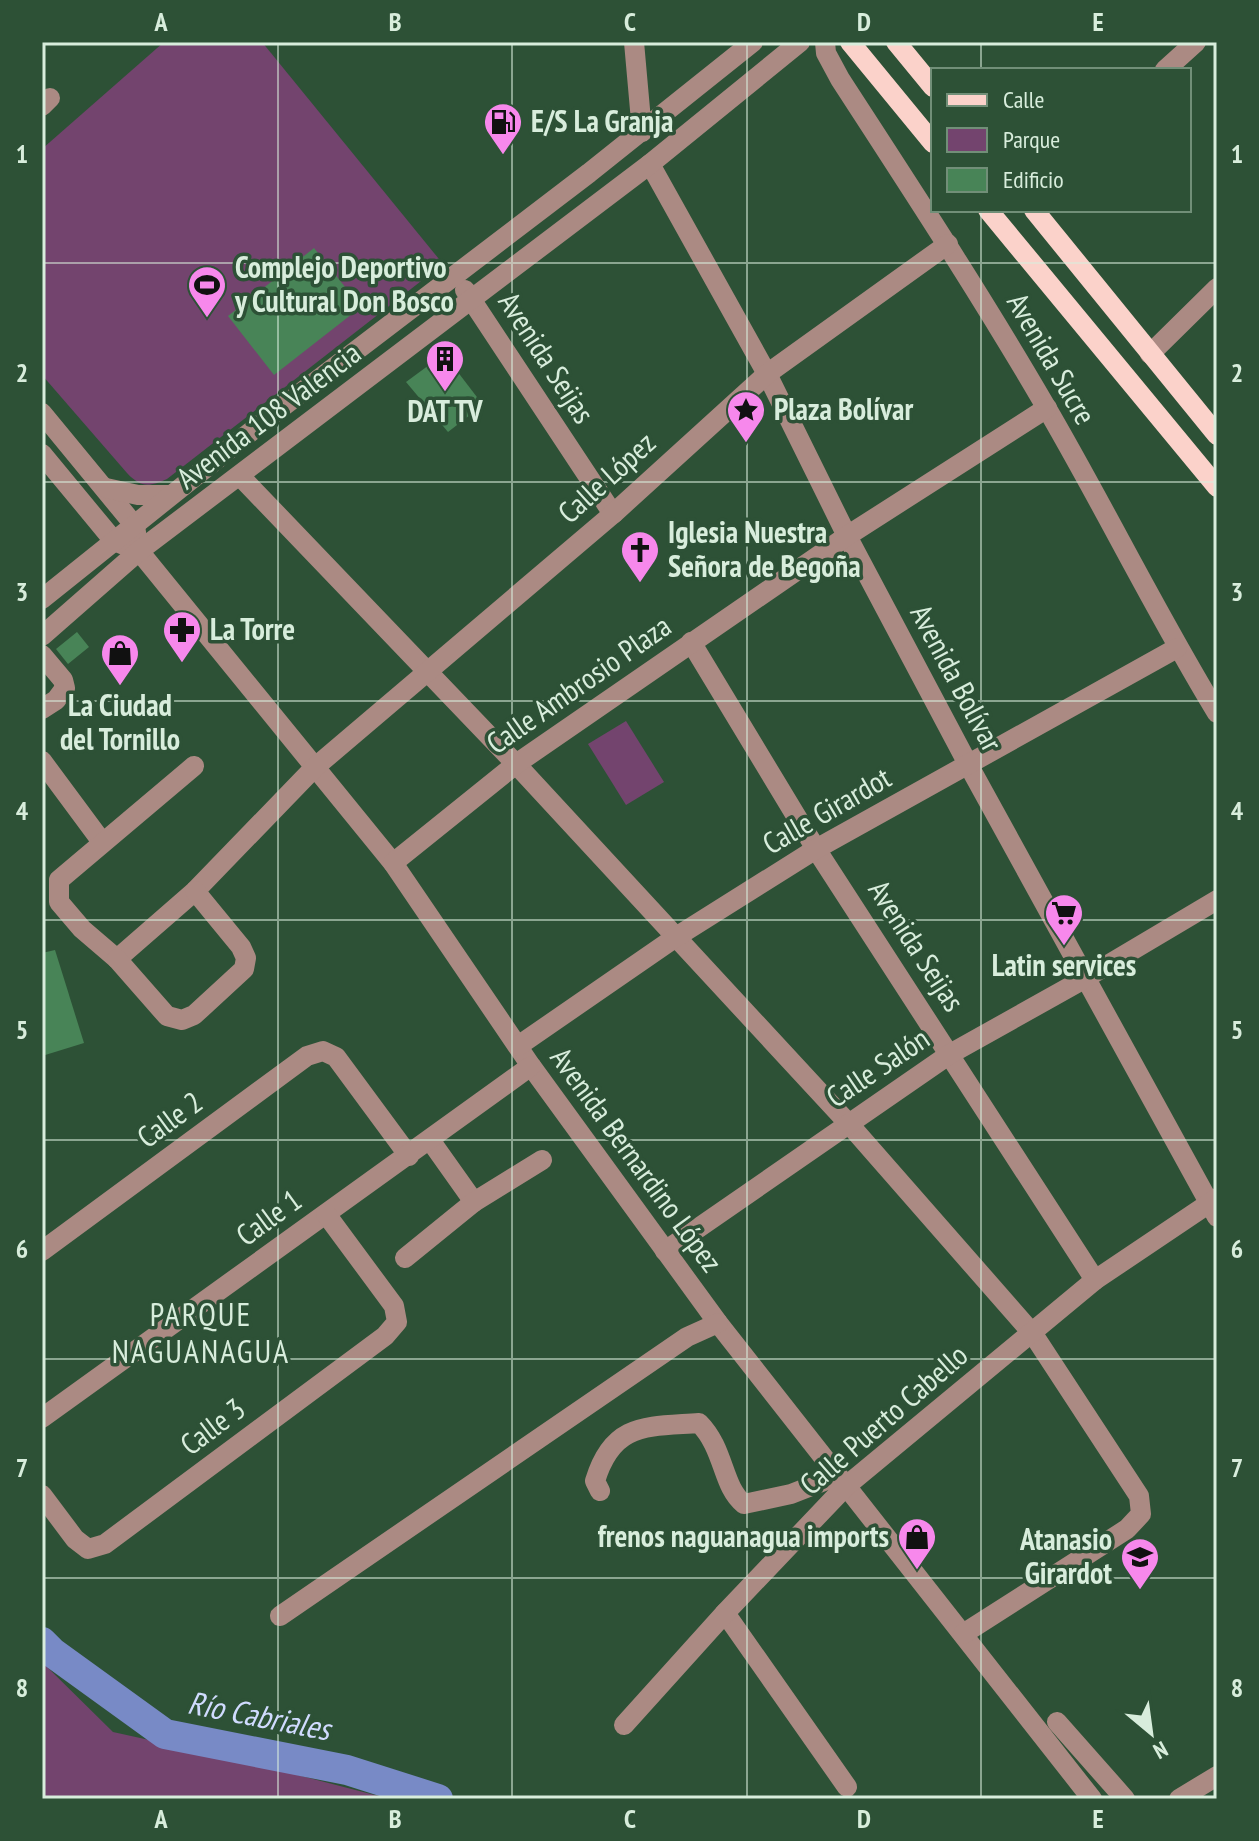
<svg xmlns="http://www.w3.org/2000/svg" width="1259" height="1841" viewBox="0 0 1259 1841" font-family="'PT Sans Narrow',sans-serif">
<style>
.green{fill:#73446e}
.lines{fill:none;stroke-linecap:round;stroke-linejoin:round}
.river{stroke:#788ac6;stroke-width:30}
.building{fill:#488457}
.minor{stroke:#ab8a83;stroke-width:20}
.major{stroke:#fbd2ca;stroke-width:20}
.grid{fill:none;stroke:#d8eddc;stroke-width:2;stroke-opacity:0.55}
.labels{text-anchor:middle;stroke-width:7;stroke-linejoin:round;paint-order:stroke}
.poi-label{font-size:30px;font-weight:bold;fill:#d8eddc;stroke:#2d5136;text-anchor:start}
.street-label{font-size:30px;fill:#d8eddc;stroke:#2d5136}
.neighbourhood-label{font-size:32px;letter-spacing:2px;fill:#d8eddc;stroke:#2d5136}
.water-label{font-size:32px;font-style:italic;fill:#d0dbfe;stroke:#2d5136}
.neatline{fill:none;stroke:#d8eddc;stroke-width:3}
.grid-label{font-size:26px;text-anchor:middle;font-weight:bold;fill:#d8eddc}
</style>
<rect width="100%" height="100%" fill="#2d5136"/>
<g class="green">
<path d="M164,42H262L443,264L167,479C149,487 141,488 127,473L42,375V149Z"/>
<path d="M626,721L664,782L626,805L588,744Z"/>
<path d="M42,1662L113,1732L240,1760L390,1799H42Z"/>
</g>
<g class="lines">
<path class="river" d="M42,1642L53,1653L165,1734L347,1770L438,1799"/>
</g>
<g class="building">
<path d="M314,248L361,307L274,375L228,316Z"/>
<path d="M444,354L483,405L448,432L406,382Z"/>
<path d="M77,632L89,647L68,664L56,649Z"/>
<path d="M55,950L84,1043L42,1056V953Z"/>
</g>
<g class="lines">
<g class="minor">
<path d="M634,42L642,132"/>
<path d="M825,42L826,53L840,79C910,187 981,295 1046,407C1105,508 1156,613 1217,713"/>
<path d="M1165,70L1196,42"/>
<path d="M42,106L50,98"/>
<path d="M650,164L767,374L847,536L969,766L1217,1217"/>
<path d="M465,290L613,514"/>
<path d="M1150,354L1217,288"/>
<path d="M42,413L135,526L137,539"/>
<path d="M42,454L114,541L139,551L393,863L531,1066L718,1323L1092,1799"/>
<path d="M240,476L516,764L849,1124L1033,1334L1139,1496L1141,1514L1127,1529L963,1634"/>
<path d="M106,488L138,495H171"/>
<path d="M42,599L273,414L589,173L753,42"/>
<path d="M42,636L139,551L650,164L800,42"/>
<path d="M691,642L816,849L1095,1280"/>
<path d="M42,655L63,680L65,688L56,700L42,709"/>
<path d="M42,761L102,842"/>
<path d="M194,766L59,880V902L82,929L117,959L195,891L314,768L613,514L767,374L948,244"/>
<path d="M393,863L516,764L847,536L1047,408"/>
<path d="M117,959L167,1016L182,1020L194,1015L244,969L246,958L241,947L195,891"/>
<path d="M518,1046L676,937L816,849L1177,648"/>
<path d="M430,1140L474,1202"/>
<path d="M42,1251L307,1056L323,1051L336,1057L409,1156"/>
<path d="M665,1251L950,1054L1084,979L1217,900"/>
<path d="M405,1258L474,1202L542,1160"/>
<path d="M42,1418L531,1066"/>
<path d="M600,1491L595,1481C613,1422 646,1427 699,1423C725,1449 722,1487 744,1504L791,1494L837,1476"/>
<path d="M42,1495L75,1539L88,1549L105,1544L385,1336L397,1322L394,1306L326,1214"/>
<path d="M725,1613L847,1787"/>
<path d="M280,1616L687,1337L718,1323"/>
<path d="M1057,1722L1125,1799"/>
<path d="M624,1725L725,1613L845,1487L1095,1280L1217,1198"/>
<path d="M1179,1799L1217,1776"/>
</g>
<g class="major">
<path d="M850,42L933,143"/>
<path d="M896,42L933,87"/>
<path d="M988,210L1217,487"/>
<path d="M1034,210L1217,435"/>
</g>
</g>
<path class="grid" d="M278,42V1799M512,42V1799M747,42V1799M981,42V70M981,210V1799M42,263H1217M42,482H1217M42,701H1217M42,920H1217M42,1140H1217M42,1359H1217M42,1578H1217"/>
<defs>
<g id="fuel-pin" transform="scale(2)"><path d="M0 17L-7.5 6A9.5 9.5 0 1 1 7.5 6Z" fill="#f788ec" stroke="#2d5136"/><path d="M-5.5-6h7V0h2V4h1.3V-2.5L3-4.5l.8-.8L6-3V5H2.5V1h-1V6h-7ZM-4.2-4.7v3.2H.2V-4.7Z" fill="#111"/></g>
<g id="stadium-pin" transform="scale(2)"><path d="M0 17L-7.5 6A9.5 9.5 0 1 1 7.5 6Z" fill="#f788ec" stroke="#2d5136"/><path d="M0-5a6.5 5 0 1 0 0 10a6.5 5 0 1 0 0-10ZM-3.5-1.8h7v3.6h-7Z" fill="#111"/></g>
<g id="building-pin" transform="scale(2)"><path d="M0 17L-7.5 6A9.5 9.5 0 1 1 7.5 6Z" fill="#f788ec" stroke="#2d5136"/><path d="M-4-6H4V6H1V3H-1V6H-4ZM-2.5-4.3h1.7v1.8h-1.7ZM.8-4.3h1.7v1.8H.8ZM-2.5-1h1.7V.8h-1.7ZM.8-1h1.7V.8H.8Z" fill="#111"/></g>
<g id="sight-pin" transform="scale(2)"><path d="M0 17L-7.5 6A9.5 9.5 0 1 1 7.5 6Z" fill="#f788ec" stroke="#2d5136"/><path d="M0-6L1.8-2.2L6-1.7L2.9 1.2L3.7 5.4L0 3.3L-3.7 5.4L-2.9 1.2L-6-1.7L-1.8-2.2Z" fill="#111"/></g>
<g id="church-pin" transform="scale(2)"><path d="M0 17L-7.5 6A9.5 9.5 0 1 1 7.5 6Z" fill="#f788ec" stroke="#2d5136"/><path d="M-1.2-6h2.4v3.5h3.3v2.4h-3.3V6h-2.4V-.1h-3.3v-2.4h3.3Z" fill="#111"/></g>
<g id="pharmacy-pin" transform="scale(2)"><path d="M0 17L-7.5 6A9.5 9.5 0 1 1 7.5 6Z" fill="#f788ec" stroke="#2d5136"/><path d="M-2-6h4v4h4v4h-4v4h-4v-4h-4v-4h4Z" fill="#111"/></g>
<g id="shop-pin" transform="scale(2)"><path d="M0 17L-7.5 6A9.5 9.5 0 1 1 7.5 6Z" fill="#f788ec" stroke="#2d5136"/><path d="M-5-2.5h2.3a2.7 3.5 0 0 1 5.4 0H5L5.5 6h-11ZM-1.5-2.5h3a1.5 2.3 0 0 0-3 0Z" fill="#111"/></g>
<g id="supermarket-pin" transform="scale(2)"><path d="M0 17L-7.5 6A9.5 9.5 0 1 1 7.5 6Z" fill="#f788ec" stroke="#2d5136"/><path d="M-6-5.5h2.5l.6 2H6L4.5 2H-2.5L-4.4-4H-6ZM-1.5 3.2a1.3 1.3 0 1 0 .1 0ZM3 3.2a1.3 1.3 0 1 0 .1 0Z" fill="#111"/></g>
<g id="school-pin" transform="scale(2)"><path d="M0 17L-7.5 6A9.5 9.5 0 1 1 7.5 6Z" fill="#f788ec" stroke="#2d5136"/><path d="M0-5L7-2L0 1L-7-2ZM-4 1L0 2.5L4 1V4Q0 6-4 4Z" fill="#111"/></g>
</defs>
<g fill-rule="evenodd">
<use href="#fuel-pin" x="503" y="122"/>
<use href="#stadium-pin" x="207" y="285"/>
<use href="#building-pin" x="445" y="359"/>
<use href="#sight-pin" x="746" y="410"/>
<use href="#church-pin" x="640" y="550"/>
<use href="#pharmacy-pin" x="182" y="630"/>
<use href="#shop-pin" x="120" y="653"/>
<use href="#supermarket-pin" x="1064" y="913"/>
<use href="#shop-pin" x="917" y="1537"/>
<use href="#school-pin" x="1140" y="1557"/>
</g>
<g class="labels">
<g class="poi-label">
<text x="531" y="132">E/S La Granja</text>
<text x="235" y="278">Complejo Deportivo<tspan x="235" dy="34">y Cultural Don Bosco</tspan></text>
<text x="774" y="420">Plaza Bolívar</text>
<text x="445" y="422" text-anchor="middle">DAT TV</text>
<text x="668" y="543">Iglesia Nuestra<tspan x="668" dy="34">Señora de Begoña</tspan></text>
<text x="210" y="640">La Torre</text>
<text x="120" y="716" text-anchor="middle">La Ciudad<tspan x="120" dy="34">del Tornillo</tspan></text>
<text x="1064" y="976" text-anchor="middle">Latin services</text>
<text x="889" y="1547" text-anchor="end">frenos naguanagua imports</text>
<text x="1112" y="1550" text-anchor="end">Atanasio<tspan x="1112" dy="34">Girardot</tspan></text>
</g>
<g class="street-label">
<text transform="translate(546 358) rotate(57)" y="10">Avenida Seijas</text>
<text transform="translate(1051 359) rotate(60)" y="10">Avenida Sucre</text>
<text transform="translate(269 416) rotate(-37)" y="10">Avenida 108 Valencia</text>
<text transform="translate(607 478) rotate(-42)" y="10">Calle López</text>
<text transform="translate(956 678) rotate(62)" y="10">Avenida Bolívar</text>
<text transform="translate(579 685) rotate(-35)" y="10">Calle Ambrosio Plaza</text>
<text transform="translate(827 811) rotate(-30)" y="10">Calle Girardot</text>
<text transform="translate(916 946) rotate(57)" y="10">Avenida Seijas</text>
<text transform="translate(878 1068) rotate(-34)" y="10">Calle Salón</text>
<text transform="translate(170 1120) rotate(-36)" y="10">Calle 2</text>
<text transform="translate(636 1160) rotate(54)" y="10">Avenida Bernardino López</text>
<text transform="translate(269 1218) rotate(-36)" y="10">Calle 1</text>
<text transform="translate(884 1420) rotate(-41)" y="10">Calle Puerto Cabello</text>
<text transform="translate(213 1427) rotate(-37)" y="10">Calle 3</text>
</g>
<g class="neighbourhood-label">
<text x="201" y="1326">PARQUE<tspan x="201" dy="37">NAGUANAGUA</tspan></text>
</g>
<g class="water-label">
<text transform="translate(259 1716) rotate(11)" y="11">Río Cabriales</text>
</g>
</g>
<rect width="1259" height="1841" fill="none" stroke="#2d5136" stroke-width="88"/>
<rect x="931" y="68" width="260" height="144" fill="#2d5136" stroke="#718f78" stroke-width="2"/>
<rect x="947" y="94" width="40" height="12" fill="#fbd2ca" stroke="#718f78" stroke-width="2"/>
<text x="1003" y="108" font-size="24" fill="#d8eddc">Calle</text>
<rect x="947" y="128" width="40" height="24" fill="#73446e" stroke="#718f78" stroke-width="2"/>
<text x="1003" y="148" font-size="24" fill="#d8eddc">Parque</text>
<rect x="947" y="168" width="40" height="24" fill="#488457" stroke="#718f78" stroke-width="2"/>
<text x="1003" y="188" font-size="24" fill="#d8eddc">Edificio</text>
<g transform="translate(1151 1733) rotate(151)" stroke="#2d5136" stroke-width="6" paint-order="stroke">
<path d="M0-6L14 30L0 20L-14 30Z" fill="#d8eddc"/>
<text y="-12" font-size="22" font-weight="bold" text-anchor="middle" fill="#d8eddc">N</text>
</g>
<rect x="44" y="44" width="1171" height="1753" class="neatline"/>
<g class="grid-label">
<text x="161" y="31">A</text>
<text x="395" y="31">B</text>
<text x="630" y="31">C</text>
<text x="864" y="31">D</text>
<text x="1098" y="31">E</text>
<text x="22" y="163">1</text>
<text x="1237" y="163">1</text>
<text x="22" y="382">2</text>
<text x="1237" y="382">2</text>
<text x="22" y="601">3</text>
<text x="1237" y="601">3</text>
<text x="22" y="820">4</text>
<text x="1237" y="820">4</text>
<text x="22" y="1039">5</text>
<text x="1237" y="1039">5</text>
<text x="22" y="1258">6</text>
<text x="1237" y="1258">6</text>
<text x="22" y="1477">7</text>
<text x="1237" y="1477">7</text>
<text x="22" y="1697">8</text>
<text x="1237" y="1697">8</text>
<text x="161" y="1828">A</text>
<text x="395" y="1828">B</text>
<text x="630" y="1828">C</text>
<text x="864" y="1828">D</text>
<text x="1098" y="1828">E</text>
</g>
</svg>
